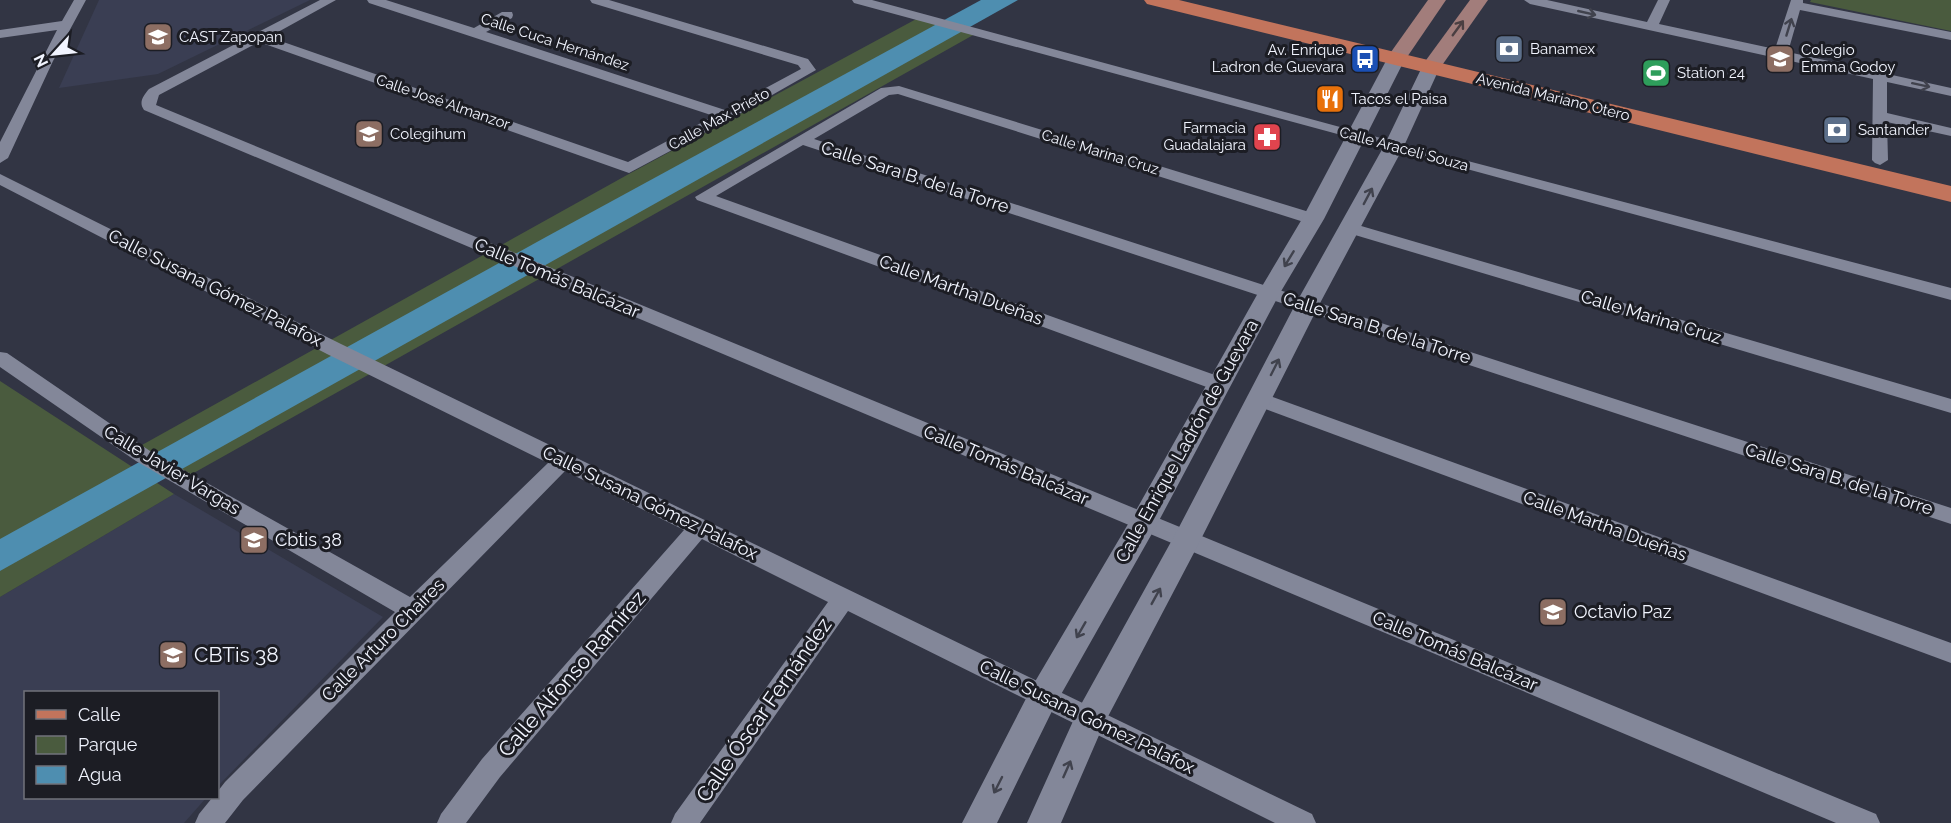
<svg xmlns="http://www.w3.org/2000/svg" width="1951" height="823" viewBox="0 0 1951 823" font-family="Raleway,sans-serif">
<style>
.built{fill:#3a3e53}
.green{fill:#4a5b3e}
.water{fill:#4e8eb0}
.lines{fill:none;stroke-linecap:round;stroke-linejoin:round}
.minor{fill:#838799;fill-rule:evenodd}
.tertiary{fill:#838799;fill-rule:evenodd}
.secondary{fill:#a27d7b;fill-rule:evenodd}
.primary{fill:#c2745c;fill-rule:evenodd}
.oneway{stroke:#40424d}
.oneway2{stroke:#4b3f42}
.labels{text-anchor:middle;stroke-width:6;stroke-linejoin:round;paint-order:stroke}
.far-poi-label{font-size:15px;fill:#f1f4fe;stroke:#1c1d24;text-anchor:start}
.far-street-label{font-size:15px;fill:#f1f4fe;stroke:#1c1d24}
.street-label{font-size:18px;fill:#f1f4fe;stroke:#1c1d24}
.poi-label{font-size:18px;fill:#f1f4fe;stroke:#1c1d24;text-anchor:start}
.near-poi-label{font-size:21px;fill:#f1f4fe;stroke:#1c1d24;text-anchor:start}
.near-street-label{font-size:21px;fill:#f1f4fe;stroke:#1c1d24}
</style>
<rect width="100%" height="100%" fill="#323544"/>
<g class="built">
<path d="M99,0H310L158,74L59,88Z"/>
<path d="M174,494L383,617L218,786V692H26V798H206L184,823H0V597Z"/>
</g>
<g class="green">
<path d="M1811,0H1951V31L1810,2Z"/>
<path d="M920,17L975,34L183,479L133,450L627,175Z"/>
<path d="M0,381L174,494L0,597Z"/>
</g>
<path class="water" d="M981,0H1018L0,571V539L546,237Z"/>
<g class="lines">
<g class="minor">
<path d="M74,0H86L53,61L8,158L0,163V142L57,30L0,38V30L62,21Z"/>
<path d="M320,0H336L269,37L628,162L714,116L369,3L367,0H386L474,28L502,12H512L513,15L512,18L486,32L725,110L801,69L798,65L592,3L590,0H609L808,59L816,70L732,118L629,173L259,42L159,95L156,105L1876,814L1880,823H1836L144,110C138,102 144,95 149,89Z"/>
<path d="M852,0H872L1399,143L1951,288V300L854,3Z"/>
<path d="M1524,0H1547L1647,22L1658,0H1670L1659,24L1775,49L1791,0H1803V3L1951,32V40L1800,10L1788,52L1951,88V96L1887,82V113L1951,128V136L1887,122L1888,160L1880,165L1875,163L1872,160L1873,79L1530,4Z"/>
<path d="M899,86L1319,215L1321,219L1313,224L1307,223L898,94L889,95L814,139L1951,508V524L803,145L716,196L1226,379L1229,384L1226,389L1219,391L1212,389L697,200L695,197L881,88Z"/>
<path d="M0,174L341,344L1312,814L1316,823H1275L848,611L700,823H671L675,814L828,602L702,539L500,777L466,823H437L441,814L482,759L684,530L565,471L243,800L225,823H195L199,814L212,798H218V791L225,782L395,612L136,461L0,367V352L7,353L150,451L410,597L548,463L327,354L0,185Z"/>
<path d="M1351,223L1951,399V413L1345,232L1343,228Z"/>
<path d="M1259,392L1951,643V663L1252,404L1249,399L1252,394Z"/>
</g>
<g class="tertiary">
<path d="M1396,54L1402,55L1405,59L1324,219L1280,293L1154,530L1055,705L997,823H962L1033,685L1134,514L1258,293L1302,219L1387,59L1390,55Z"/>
<path d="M1431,62L1437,63L1440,67L1404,146L1319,305L1197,547L1103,726L1061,823H1027L1079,708L1177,531L1295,305L1384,146L1422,67L1425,63Z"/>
</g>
<g class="secondary">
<path d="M1428,0H1446L1403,63H1389L1386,59Z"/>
<path d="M1470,0H1488L1438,71H1424L1421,67Z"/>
</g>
<path class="primary" d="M1144,0H1179L1951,186V202L1147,4Z"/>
</g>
<defs><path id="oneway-shaft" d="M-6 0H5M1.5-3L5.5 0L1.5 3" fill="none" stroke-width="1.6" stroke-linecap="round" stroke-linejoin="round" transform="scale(1.5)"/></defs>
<g class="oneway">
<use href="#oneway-shaft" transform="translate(1587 13) rotate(13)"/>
<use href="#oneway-shaft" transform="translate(1789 27) rotate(-73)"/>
<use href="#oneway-shaft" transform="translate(1921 85) rotate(12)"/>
<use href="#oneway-shaft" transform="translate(1368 196) rotate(-62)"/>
<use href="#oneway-shaft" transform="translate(1289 259) rotate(121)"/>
<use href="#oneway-shaft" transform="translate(1275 367) rotate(-63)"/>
<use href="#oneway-shaft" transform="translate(1156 596) rotate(-61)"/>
<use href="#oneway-shaft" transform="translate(1081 630) rotate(120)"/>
<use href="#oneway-shaft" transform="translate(1067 769) rotate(-66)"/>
<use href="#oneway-shaft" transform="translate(998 785) rotate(117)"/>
</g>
<use class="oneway2" href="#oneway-shaft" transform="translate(1458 28) rotate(-54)"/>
<defs>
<g id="school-square" transform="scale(1.5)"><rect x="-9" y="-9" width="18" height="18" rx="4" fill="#8d6e63" stroke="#1c1d24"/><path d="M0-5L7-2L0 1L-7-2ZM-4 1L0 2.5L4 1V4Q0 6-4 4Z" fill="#fff"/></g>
<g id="bank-square" transform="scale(1.5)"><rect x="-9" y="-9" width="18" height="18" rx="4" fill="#5c6f8a" stroke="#1c1d24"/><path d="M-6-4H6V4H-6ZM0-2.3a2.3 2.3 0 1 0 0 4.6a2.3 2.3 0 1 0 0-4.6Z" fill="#fff"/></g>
<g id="bus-square" transform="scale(1.5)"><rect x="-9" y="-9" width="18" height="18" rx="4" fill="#1a4fb4" stroke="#1c1d24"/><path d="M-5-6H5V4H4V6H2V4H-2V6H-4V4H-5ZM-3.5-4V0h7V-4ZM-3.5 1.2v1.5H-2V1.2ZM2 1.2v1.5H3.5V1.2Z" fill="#fff"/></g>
<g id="stadium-square" transform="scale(1.5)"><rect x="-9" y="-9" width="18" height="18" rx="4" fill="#2e9e5b" stroke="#1c1d24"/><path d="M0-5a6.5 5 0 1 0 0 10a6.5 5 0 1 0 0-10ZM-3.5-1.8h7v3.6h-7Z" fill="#fff"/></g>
<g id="restaurant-square" transform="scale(1.5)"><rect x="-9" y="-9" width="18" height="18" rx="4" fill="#e8710a" stroke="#1c1d24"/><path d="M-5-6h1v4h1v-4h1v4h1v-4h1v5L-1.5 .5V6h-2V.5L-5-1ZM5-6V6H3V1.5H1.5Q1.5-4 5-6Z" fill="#fff"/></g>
<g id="pharmacy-square" transform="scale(1.5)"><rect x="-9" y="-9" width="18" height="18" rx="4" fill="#e0444e" stroke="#1c1d24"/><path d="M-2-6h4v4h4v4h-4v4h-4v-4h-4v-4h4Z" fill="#fff"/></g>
<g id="university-square" transform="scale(1.5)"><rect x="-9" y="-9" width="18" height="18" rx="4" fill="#8d6e63" stroke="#1c1d24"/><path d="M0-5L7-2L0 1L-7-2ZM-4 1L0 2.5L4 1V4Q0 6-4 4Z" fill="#fff"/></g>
</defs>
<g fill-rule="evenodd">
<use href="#school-square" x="158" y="37"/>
<use href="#bank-square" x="1509" y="49"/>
<use href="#bus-square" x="1365" y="59"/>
<use href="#school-square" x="1780" y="59"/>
<use href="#stadium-square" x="1656" y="73"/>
<use href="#restaurant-square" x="1330" y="99"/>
<use href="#bank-square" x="1837" y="130"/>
<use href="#school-square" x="369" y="134"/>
<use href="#pharmacy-square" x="1267" y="137"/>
<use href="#university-square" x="254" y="540"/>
<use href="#school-square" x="1553" y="612"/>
<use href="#school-square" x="173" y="655"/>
</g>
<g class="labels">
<g class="far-poi-label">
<text x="179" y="42">CAST Zapopan</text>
<text x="1530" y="54">Banamex</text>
<text x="1344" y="55" text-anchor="end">Av. Enrique<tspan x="1344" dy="17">Ladron de Guevara</tspan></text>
<text x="1801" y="55">Colegio<tspan x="1801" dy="17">Emma Godoy</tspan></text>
<text x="1677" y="78">Station 24</text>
<text x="1351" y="104">Tacos el Paisa</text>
<text x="1246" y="133" text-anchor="end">Farmacia<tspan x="1246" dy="17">Guadalajara</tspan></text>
<text x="1858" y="135">Santander</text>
<text x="390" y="139">Colegihum</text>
</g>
<g class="far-street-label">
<text transform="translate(555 42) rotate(18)" y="5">Calle Cuca Hernández</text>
<text transform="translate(1553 97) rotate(14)" y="5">Avenida Mariano Otero</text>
<text transform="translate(443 102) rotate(19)" y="5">Calle José Almanzor</text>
<text transform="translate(719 119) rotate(-29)" y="5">Calle Max Prieto</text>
<text transform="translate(1404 149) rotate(15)" y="5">Calle Araceli Souza</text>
<text transform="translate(1100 152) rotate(17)" y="5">Calle Marina Cruz</text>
</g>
<g class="street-label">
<text transform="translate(915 177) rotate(18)" y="6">Calle Sara B. de la Torre</text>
<text transform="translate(557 278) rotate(23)" y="6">Calle Tomás Balcázar</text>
<text transform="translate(215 288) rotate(27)" y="6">Calle Susana Gómez Palafox</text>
<text transform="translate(961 290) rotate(20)" y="6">Calle Martha Dueñas</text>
<text transform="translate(1651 317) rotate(17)" y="6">Calle Marina Cruz</text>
<text transform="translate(1377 328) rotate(18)" y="6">Calle Sara B. de la Torre</text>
<text transform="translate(1187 441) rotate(-61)" y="6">Calle Enrique Ladrón de Guevara</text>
<text transform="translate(1006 465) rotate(23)" y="6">Calle Tomás Balcázar</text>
<text transform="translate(172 470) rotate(31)" y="6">Calle Javier Vargas</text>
<text transform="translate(1839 479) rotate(18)" y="6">Calle Sara B. de la Torre</text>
<text transform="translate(650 503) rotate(26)" y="6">Calle Susana Gómez Palafox</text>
<text transform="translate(1605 526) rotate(20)" y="6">Calle Martha Dueñas</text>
<text transform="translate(383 640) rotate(-45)" y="6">Calle Arturo Chaires</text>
<text transform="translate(1455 651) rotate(23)" y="6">Calle Tomás Balcázar</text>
<text transform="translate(1087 717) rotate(26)" y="6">Calle Susana Gómez Palafox</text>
</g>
<g class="poi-label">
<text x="275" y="546">Cbtis 38</text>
<text x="1574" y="618">Octavio Paz</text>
</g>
<g class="near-poi-label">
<text x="194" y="662">CBTis 38</text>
</g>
<g class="near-street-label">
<text transform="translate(572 674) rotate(-49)" y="7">Calle Alfonso Ramírez</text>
<text transform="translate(764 710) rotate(-55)" y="7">Calle Óscar Fernández</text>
</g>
</g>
<rect x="24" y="691" width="195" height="108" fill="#1c1d24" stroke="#71737b" stroke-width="1.5"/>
<rect x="36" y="710" width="30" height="9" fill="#c2745c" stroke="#71737b" stroke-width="1.5"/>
<text x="78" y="721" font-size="18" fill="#f1f4fe">Calle</text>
<rect x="36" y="736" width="30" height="18" fill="#4a5b3e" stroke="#71737b" stroke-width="1.5"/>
<text x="78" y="751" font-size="18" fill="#f1f4fe">Parque</text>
<rect x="36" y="766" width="30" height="18" fill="#4e8eb0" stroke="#71737b" stroke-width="1.5"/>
<text x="78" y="781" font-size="18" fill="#f1f4fe">Agua</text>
<g transform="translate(54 54) rotate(243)" stroke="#1c1d24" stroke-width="4.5" paint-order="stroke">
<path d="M0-4.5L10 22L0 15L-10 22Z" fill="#f1f4fe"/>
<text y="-9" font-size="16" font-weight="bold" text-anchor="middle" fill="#f1f4fe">N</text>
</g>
</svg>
